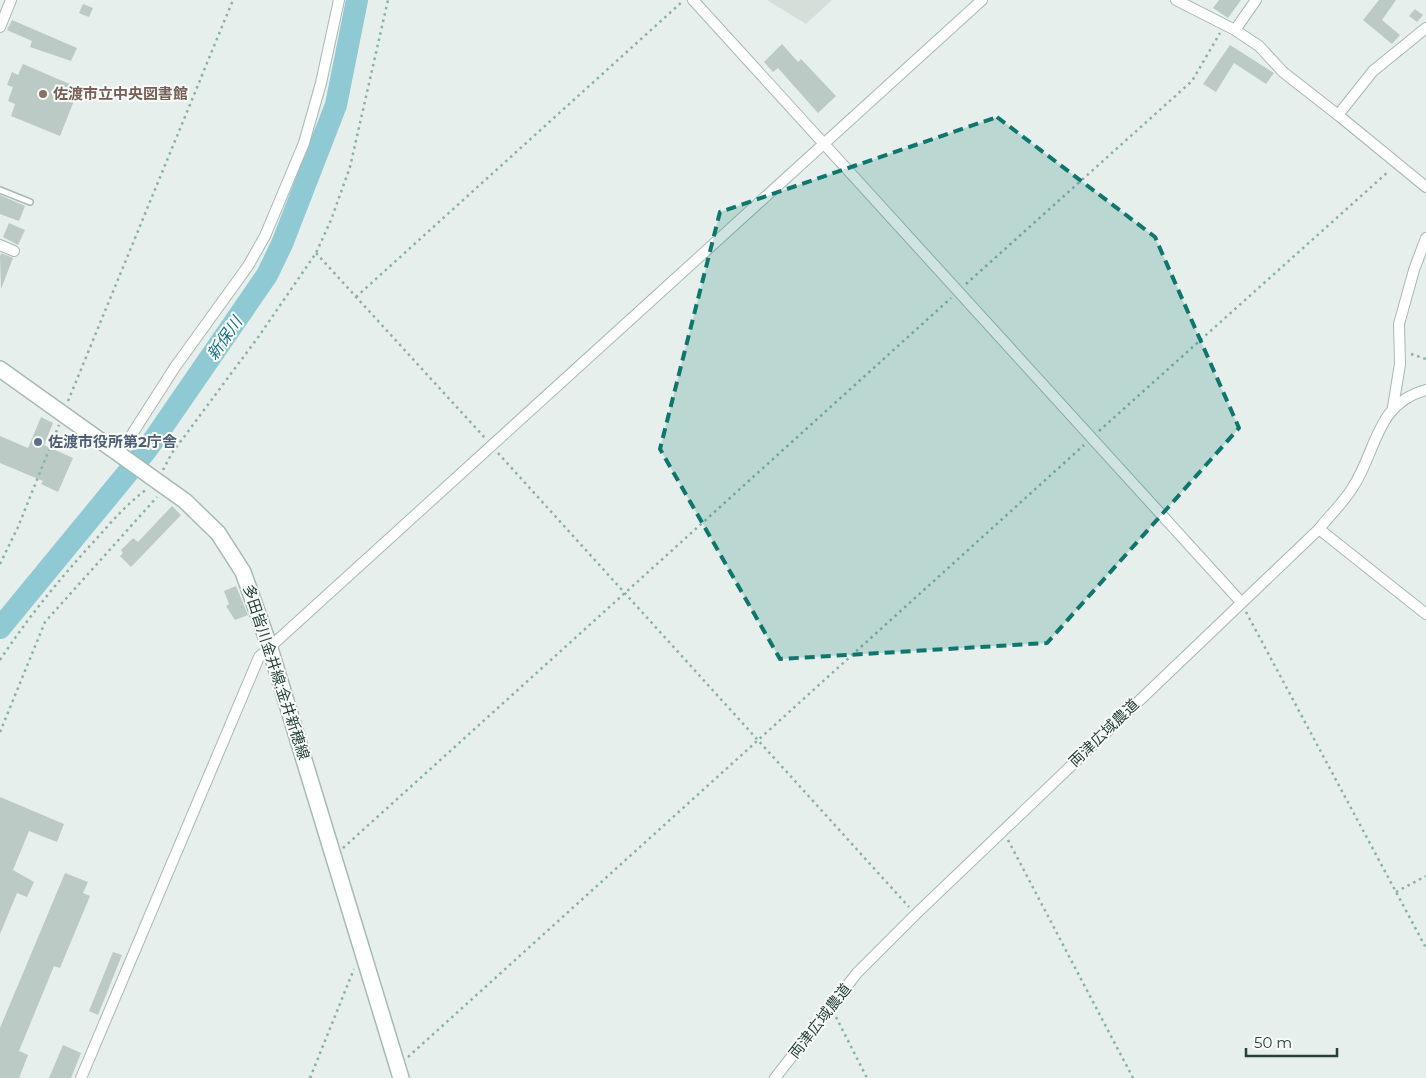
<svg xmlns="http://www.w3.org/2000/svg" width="1426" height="1078" viewBox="0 0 1426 1078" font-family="Montserrat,'Noto Sans JP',sans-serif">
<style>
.built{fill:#d4dfda}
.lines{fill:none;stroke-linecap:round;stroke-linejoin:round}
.river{stroke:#8ec9d4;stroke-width:22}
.building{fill:#bbcac4}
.service-casing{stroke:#a8b8b2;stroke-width:8}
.minor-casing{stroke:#a8b8b2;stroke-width:12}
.secondary-casing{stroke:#a4bbb3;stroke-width:18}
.path{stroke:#86b3a5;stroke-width:2.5;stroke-dasharray:2.5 4;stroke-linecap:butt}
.service{stroke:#fff;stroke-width:5}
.minor{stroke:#fff;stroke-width:10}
.secondary{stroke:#fff;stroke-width:15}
.marked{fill:#0f766e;fill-opacity:0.2;stroke:#0f766e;stroke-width:4;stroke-dasharray:10 6;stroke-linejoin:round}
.education-dot{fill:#8d6e63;stroke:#f7fbf9;stroke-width:2}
.service-dot{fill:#5c6f8a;stroke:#f7fbf9;stroke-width:2}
.labels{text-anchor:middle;stroke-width:4;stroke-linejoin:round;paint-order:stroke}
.education-label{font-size:15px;font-weight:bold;fill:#785e54;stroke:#f7fbf9;text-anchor:start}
.service-label{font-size:15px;font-weight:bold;fill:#4e5e75;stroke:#f7fbf9;text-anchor:start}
.street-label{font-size:15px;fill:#24423a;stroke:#f7fbf9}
.water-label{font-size:16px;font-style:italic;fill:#1c6f80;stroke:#f7fbf9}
</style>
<rect width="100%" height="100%" fill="#e6efeb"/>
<path class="built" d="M767,0H832L806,24Z"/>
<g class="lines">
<path class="river" d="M0,628L148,448L267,275L282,244L336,105L357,0"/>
</g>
<g class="building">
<path d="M1219,0H1241L1228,18L1213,8Z"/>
<path d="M1379,0H1396L1382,20L1400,35L1392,44L1363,20Z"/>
<path d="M83,4L93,8L89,17L79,13Z"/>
<path d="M1415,9L1423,15L1417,22L1409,16Z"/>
<path d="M12,20L77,48L71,61L30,47L32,41L7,30Z"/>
<path d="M782,44L798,62L801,59L836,96L818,113L778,68L773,72L764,62Z"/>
<path d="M1230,45L1274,73L1266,84L1234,63L1216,92L1203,84Z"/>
<path d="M23,64L79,88L60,136L11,116L15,104L8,101L13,87L7,85L12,72L18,75Z"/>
<path d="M0,195L25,206L19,221L0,214Z"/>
<path d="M9,223L25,230L18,245L3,237Z"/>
<path d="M1,253L13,258L1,289L0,257Z"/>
<path d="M41,417L53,423L44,445L73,458L58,492L41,484L43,481L0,463V436L28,448Z"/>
<path d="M172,506L181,515L131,567L120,556L123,553L121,550L133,538L138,542Z"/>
<path d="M236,586L248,615L235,620L226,606L229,604L224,591Z"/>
<path d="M0,797L64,824L57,842L29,831L13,870L34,882L27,897L17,893L0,934Z"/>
<path d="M65,873L88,882L83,893L90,896L60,968L54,966L19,1051L28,1055L19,1078H0V1028Z"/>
<path d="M113,952L122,955L98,1015L89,1011Z"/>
<path d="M63,1045L81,1053L71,1078H49Z"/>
</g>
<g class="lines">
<g class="service-casing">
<path id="service" d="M0,190L30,202"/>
</g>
<g class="minor-casing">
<g id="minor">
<path d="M693,0L1241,602"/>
<path d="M1176,0L1235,30L1259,46L1283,72L1338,115"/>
<path d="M0,27L11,0"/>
<path d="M1426,28L1373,71L1338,115L1426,187"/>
<path d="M1235,30L1256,0"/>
<path d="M0,245L14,251"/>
<path d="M1393,407L1400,364L1399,324L1414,270L1426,238"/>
<path d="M116,452L127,442L175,367L248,266L265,236L304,143L321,83L339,0"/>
<path d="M1319,529L1426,614"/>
<path d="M81,1078L259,657L982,0"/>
<path d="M775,1078L857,973L916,914L1319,529C1330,515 1344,502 1353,487C1377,450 1376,403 1426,390"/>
</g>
</g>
<g class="secondary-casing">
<path id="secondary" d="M0,369L185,501L218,533L243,572L269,645L401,1078"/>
</g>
<g class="path">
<path d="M316,253L485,438"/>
<path d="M966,284L1192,81L1220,33"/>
<path d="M356,297L683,1"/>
<path d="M1411,354L1426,359"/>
<path d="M68,401L233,0"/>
<path d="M1099,431L1389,171"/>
<path d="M498,453L909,907"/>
<path d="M163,470L172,453L259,336L316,253L331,220L350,167L388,0"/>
<path d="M0,564L18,527L59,425"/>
<path d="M1246,612L1426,948"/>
<path d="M0,660C29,616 62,576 98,537C113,520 128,503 147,489"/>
<path d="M0,732L45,622L157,497"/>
<path d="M1008,840L1133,1078"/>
<path d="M343,848L951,298"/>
<path d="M1396,892L1426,876"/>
<path d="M836,1017L867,1078"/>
<path d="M408,1057L1084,445"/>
<path d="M310,1078L354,969"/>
</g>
<use href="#service" class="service"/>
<use href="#minor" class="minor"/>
<use href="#secondary" class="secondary"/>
</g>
<path class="marked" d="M997,117L1155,237L1239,428L1047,643L780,659L660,449L720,212Z"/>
<circle class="education-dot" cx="43" cy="94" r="5"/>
<circle class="service-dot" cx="38" cy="442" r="5"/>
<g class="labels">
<g class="education-label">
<text x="53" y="99">佐渡市立中央図書館</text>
</g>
<g class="service-label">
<text x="48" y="447">佐渡市役所第2庁舎</text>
</g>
<g class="street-label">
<text transform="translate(276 672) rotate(72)" y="5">多田皆川金井線;金井新穂線</text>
<text transform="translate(1104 733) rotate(-44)" y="5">両津広域農道</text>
<text transform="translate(820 1021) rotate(-52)" y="5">両津広域農道</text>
</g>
<g class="water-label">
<text transform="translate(224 338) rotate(-55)" y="6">新保川</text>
</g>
</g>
<path d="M1246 1048v8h91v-8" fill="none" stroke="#24423a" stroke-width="2.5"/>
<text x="1254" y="1048" font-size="15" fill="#24423a" stroke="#f7fbf9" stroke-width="4" paint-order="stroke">50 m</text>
</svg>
